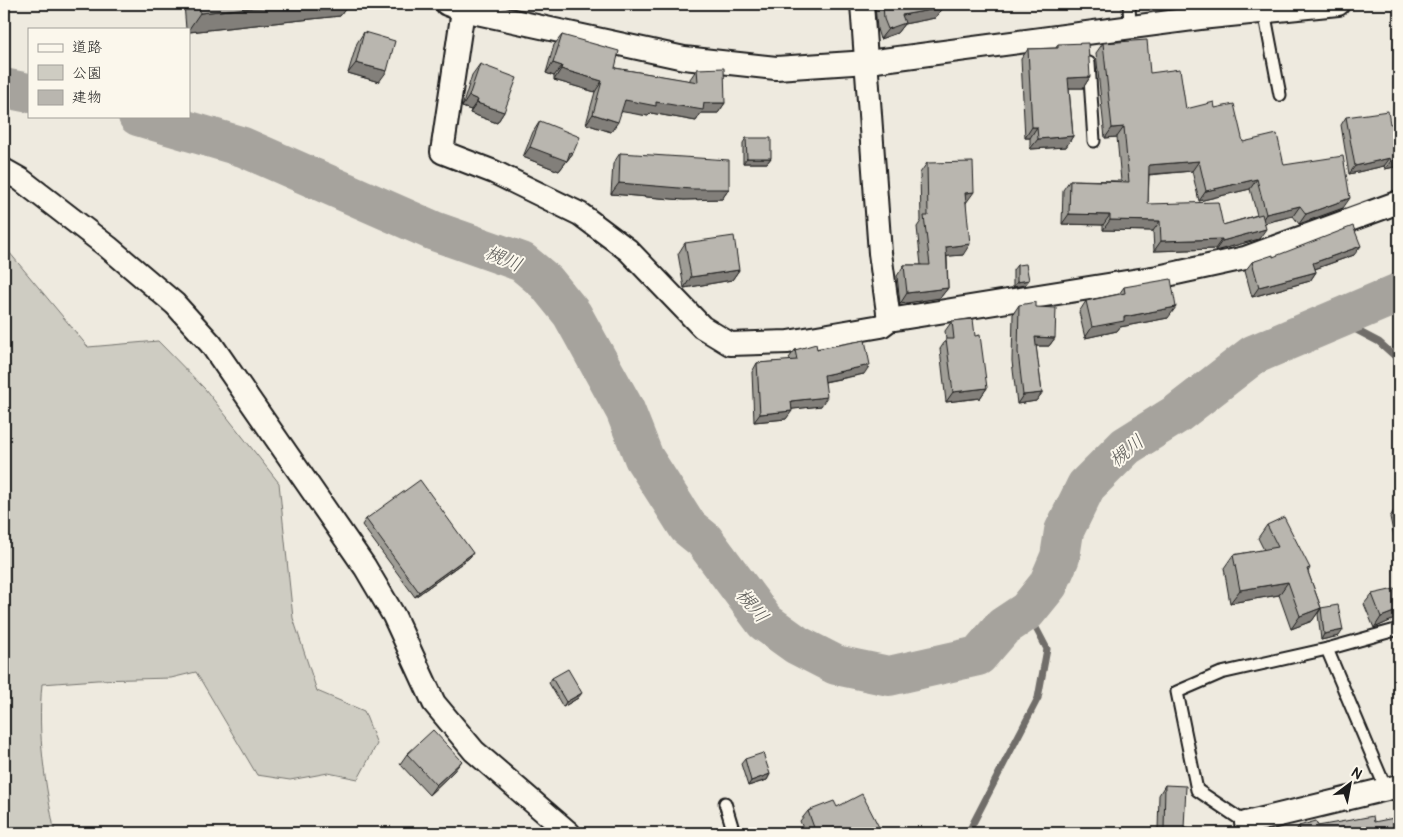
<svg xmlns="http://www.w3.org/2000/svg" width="1403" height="837" viewBox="0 0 1403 837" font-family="Pangolin,'Klee One',sans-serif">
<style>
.green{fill:#ceccc2;stroke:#75746f}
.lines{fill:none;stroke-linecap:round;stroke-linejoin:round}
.stream{stroke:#6f6d69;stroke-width:7}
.river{stroke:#a6a39d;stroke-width:40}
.service-casing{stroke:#1c1c1c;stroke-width:15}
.minor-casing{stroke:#1c1c1c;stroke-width:26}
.service{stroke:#fbf7ec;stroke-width:11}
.minor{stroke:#fbf7ec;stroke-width:22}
.wall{fill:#9f9d96;stroke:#1c1c1c;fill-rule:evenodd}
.shaded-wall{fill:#827f7a;stroke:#1c1c1c}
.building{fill:#b9b6af;stroke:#1c1c1c}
.labels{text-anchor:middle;stroke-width:4;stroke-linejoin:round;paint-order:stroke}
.water-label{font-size:19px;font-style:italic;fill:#5a5956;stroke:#fbf7ec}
</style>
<rect width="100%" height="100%" fill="#eeeadf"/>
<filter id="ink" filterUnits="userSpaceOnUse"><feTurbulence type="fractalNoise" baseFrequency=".02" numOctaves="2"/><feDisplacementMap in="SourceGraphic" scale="10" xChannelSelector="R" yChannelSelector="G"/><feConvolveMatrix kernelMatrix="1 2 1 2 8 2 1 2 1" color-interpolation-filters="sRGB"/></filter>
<g filter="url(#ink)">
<path class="green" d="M4,246L88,347L158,341L205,389L279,483L293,618L317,691L364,711L377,744L358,779L328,773L290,780L257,775L196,672L171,678L97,680L42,684C37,735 45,784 55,833H4Z"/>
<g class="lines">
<g class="stream">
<path d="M1337,320L1379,342L1399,360"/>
<path d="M968,833L1038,698L1047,649L1027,611"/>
</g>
<g class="river">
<path d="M4,88L29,93"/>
<path d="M138,116L243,147L434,231L522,262L546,282L572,314L625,410L644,458L676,508L688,527L704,540L765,622L797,645L836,665L889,676L978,656L1003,627L1027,611L1048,585L1060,557L1064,531L1086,486L1126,446L1177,414L1253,355L1399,293"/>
</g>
<g class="service-casing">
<g id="service">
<path d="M1129,4L1130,27"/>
<path d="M1264,11L1280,95"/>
<path d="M1089,63L1094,141"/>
<path d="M1327,649L1386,789"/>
<path d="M725,803L734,833"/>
<path d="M1246,823L1197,790L1177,692L1221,673L1327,649L1399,629"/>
</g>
</g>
<g class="minor-casing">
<g id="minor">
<path d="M447,4L463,10L684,58L776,68L868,62L1200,18L1338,4"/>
<path d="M862,4L880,253L889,320"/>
<path d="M463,10L442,152L494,172L580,214L628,250L702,327L730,344L788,342L881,326L889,320L1158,277L1245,258L1399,202"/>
<path d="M4,170L20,179L108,247L175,304L211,344L365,567L394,616L434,703L474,751L569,833"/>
<path d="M1246,823L1399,786"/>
</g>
</g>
<use href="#service" class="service"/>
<use href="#minor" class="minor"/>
</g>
<g class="wall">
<path d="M184,4H349L340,16L189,32V29H186Z"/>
<path d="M876,4H942V8L935,18L904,24L897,33L880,39L877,29L875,5Z"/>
<path d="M364,32L379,82L348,73L357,43Z"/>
<path d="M562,35L615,68L690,81V79L697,69L725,103L718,113H701L696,121L651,113L648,116L622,111L611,132L586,124L595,92L554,80V76L546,73L554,45Z"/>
<path d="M1103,43L1150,73L1186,109L1215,108L1243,142L1284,165L1343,208L1299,224L1293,216L1265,223L1259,239L1215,251V249L1154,251L1153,231L1103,230V225L1062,224L1063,190L1070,180L1121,181L1117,137L1105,138L1096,53ZM1192,171L1199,201L1250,189L1257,215L1223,225L1148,204L1149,175Z"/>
<path d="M1058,44L1090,77L1083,88H1069L1073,136L1066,147L1030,149V138H1025L1021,59L1028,49L1056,48Z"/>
<path d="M480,64L504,112L497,123L470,113L471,110L462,107L472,75Z"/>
<path d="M1346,117L1399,166L1385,169L1384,166L1349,174L1341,125Z"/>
<path d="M540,121L573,153L559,171L523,157L533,132Z"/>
<path d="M746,138L771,158L767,163H743V143Z"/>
<path d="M620,153L729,189L722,199L684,200L611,194L613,164Z"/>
<path d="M927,163L966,203L963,255L947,256L948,288L940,298L900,304L897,276L904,265H921L917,227L921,221L920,173Z"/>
<path d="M685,243L739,270L732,280L684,288L678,254Z"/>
<path d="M1354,255L1315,269L1316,272L1310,281L1252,297L1245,271L1252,262L1273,257Z"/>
<path d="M1017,265L1025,285L1013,287V270Z"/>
<path d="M1124,287L1168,318L1120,327L1117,331L1085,338L1079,312L1086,301L1119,294Z"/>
<path d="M1019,305L1055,338L1049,346H1036L1042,393L1036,401L1017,404L1012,361L1013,314Z"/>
<path d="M952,321L975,336L987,388L980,398L946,402L940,349L946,340L945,331Z"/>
<path d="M817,349L864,374L825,382L821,406L792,409L786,419L754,422L752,372L757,363L790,361L789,358L795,350Z"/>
<path d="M1399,506V534L1394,536L1390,517L1396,507Z"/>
<path d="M366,519L473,553L469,558L415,597L362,525Z"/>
<path d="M1267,525L1310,568L1308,572L1321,608L1312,621L1291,629L1279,595L1230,603L1224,568L1233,555L1264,550L1258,538Z"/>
<path d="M1372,594L1399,617L1374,628L1364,604Z"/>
<path d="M1321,608L1339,636L1321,640L1318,614Z"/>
<path d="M552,678L578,698L563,707L549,683Z"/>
<path d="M407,754L454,771L429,795L400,764Z"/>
<path d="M745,759L770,774L767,780L748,786L741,764Z"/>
<path d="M1165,785L1184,828L1228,833H1154L1156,829H1158L1159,795Z"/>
<path d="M837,807L882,833H805L800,821L808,811Z"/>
<path d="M1374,822L1399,833L1295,832L1299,826H1318Z"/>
</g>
<g class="shaded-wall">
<path d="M286,4H349L340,16L189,32V29L200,13Z"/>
<path d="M942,8L935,18L904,24L897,33L880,39L888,29L902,15Z"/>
<path d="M356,63L387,71L379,82L348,73Z"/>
<path d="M553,63L562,66L554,76L546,73Z"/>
<path d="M561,69L602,81L595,92L554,80Z"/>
<path d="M1090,77L1083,88H1061L1068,78Z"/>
<path d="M469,96L478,100L471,110L462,107Z"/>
<path d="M625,100L656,102L704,103H725L718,113H701L696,121L651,113L648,116L618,111Z"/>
<path d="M477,103L504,112L497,123L470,113Z"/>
<path d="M593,114L618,122L611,132L586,124Z"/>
<path d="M1032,127H1037L1030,138H1025Z"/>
<path d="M1124,127L1117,137L1105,138L1112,128Z"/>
<path d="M1073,136L1066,147L1030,149L1038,139Z"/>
<path d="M530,147L570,152L573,153L559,171L523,157Z"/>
<path d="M747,158H771L767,163H743Z"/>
<path d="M1390,158L1384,166L1349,174L1355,166Z"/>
<path d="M1399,159V166L1385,169L1391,161Z"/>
<path d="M1199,161L1192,171L1142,175L1149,165Z"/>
<path d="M1257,179L1250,189L1199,201L1206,191Z"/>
<path d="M619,183L729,189L722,199L684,200L611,194Z"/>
<path d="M974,192L966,203L965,193Z"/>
<path d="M1350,198L1343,208L1299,224L1306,214Z"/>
<path d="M1300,206L1293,216L1260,224L1266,214Z"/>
<path d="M1069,214L1110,215L1103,225L1062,224Z"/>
<path d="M1110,220L1160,221L1153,231L1103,230Z"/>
<path d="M1266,229L1259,239L1215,251L1222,241Z"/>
<path d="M1222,239L1215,249L1154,251L1161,241Z"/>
<path d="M970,244L963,255L939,257L946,247Z"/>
<path d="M1361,246L1354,255L1306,272L1313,263Z"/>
<path d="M739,270L732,280L684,288L691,277Z"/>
<path d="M1316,272L1310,281L1252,297L1259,287Z"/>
<path d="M1029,280L1025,285L1013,287L1017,282Z"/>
<path d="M948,288L940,298L900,304L907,293Z"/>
<path d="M1176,307L1168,318L1120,327L1117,331L1085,338L1092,327L1124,317Z"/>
<path d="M1035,337L1055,338L1049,346H1029Z"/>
<path d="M870,365L864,374L818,383L824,375Z"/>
<path d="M987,388L980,398L946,402L953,392Z"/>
<path d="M1042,393L1036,401L1017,404L1023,395Z"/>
<path d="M827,397L821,406L785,410L791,401Z"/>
<path d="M792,411L786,419L754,422L760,414Z"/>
<path d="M1399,528V534L1394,536Z"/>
<path d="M473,553L469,558L415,597L419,592Z"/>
<path d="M1288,582L1279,595L1230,603L1240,590Z"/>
<path d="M1321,608L1312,621L1291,629L1300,616Z"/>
<path d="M1399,610V617L1374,628L1381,617Z"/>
<path d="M1343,630L1339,636L1321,640L1324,634Z"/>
<path d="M582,693L578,698L563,707L566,702Z"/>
<path d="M462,761L454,771L429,795L436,785Z"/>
<path d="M770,774L767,780L748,786L751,781Z"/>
</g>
<g class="building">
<path d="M199,4H286L200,13Z"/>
<path d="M883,4H942V8L902,15L905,23L888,29L884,19Z"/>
<path d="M364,32L395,41L387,71L356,63Z"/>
<path d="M562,35L619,51L615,68L698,82L697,69L724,68L725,103H704L703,110L656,102V106L625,100L618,122L593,114L602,81L561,69L562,66L553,63Z"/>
<path d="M1147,40L1150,73L1180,69L1186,109L1214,102L1215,108L1234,104L1243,142L1277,134L1284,165L1343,156L1350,198L1306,214L1300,206L1266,214L1257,179L1206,191L1199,161L1149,165L1148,204L1218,202L1223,225L1262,214L1266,229L1222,241V239L1161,241L1160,221L1110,220V215L1069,214L1070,180L1129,182L1124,127L1112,128L1103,43Z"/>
<path d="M1088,43L1090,77L1068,78L1073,136L1038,139L1037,127H1032L1028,49L1058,48V44Z"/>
<path d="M480,64L517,78L504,112L477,103L478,100L469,96Z"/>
<path d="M1388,111L1390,124L1399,122V159L1391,161L1390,158L1355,166L1346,117Z"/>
<path d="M540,121L580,137L573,153L570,152L567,161L530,147Z"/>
<path d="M746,138H771V158H747Z"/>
<path d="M620,153L729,160V189H691L619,183Z"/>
<path d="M973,162L974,192L965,193L970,244L946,247L948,288L907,293L904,265H930L924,216H928L927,163Z"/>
<path d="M1353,226L1361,246L1313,263L1316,272L1259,287L1252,262L1273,255V257Z"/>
<path d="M734,236L739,270L691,277L685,243Z"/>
<path d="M1026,264L1029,280L1017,282V265Z"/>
<path d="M1171,279L1176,307L1124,317V321L1092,327L1086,301L1125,293L1124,287Z"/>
<path d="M1036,302V307L1056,308L1055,338L1035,337L1042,393L1023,395L1018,352L1019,305Z"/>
<path d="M973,319L975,336L980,335L987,388L953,392L946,339H954L952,321Z"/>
<path d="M865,340L870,365L824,375L827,397L791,401L792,411L760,414L757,363L797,360L795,350L816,344L817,349Z"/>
<path d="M420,480L473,553L419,592L366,519Z"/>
<path d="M1399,506V521L1396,507Z"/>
<path d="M1284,517L1310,568L1307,569L1321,608L1300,616L1288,582L1240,590L1233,555L1278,547L1267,525Z"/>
<path d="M1399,588V610L1381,617L1372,594Z"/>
<path d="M1338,605L1343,630L1324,634L1321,608Z"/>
<path d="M568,669L582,693L566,702L552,678Z"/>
<path d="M433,730L462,761L436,785L407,754Z"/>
<path d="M763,753L770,774L751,781L745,759Z"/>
<path d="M1165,785L1186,786L1184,828L1228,832V833H1156V829L1164,830Z"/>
<path d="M862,794L882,833H816L808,811L834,801L837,807Z"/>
<path d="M1373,816L1374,822L1399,817V833H1288L1300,830L1299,826L1316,821L1318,826Z"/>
</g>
</g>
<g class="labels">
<g class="water-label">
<text transform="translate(504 258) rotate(23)" y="7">槻川</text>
<text transform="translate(1126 450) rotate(-39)" y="7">槻川</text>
<text transform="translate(753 605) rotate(50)" y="7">槻川</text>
</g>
</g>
<rect width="1403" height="837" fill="none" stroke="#fbf7ec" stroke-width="20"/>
<rect x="10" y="10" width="1383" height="817" fill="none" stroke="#1c1c1c" stroke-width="2" filter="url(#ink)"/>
<rect x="28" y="28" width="162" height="90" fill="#fbf7ec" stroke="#a29f99"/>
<rect x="38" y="44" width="25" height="8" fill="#fbf7ec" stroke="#a29f99"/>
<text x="72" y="52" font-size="15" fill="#1c1c1c">道路</text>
<rect x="38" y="65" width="25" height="15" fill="#ceccc2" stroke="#a29f99"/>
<text x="72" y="78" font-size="15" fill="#1c1c1c">公園</text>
<rect x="38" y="90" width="25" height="15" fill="#b9b6af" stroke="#a29f99"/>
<text x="72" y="102" font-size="15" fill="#1c1c1c">建物</text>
<g transform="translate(1350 784) rotate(32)" stroke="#fbf7ec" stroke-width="4" paint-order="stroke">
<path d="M0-4L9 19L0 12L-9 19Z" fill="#1c1c1c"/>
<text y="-8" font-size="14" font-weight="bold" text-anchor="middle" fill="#1c1c1c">N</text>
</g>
</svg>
